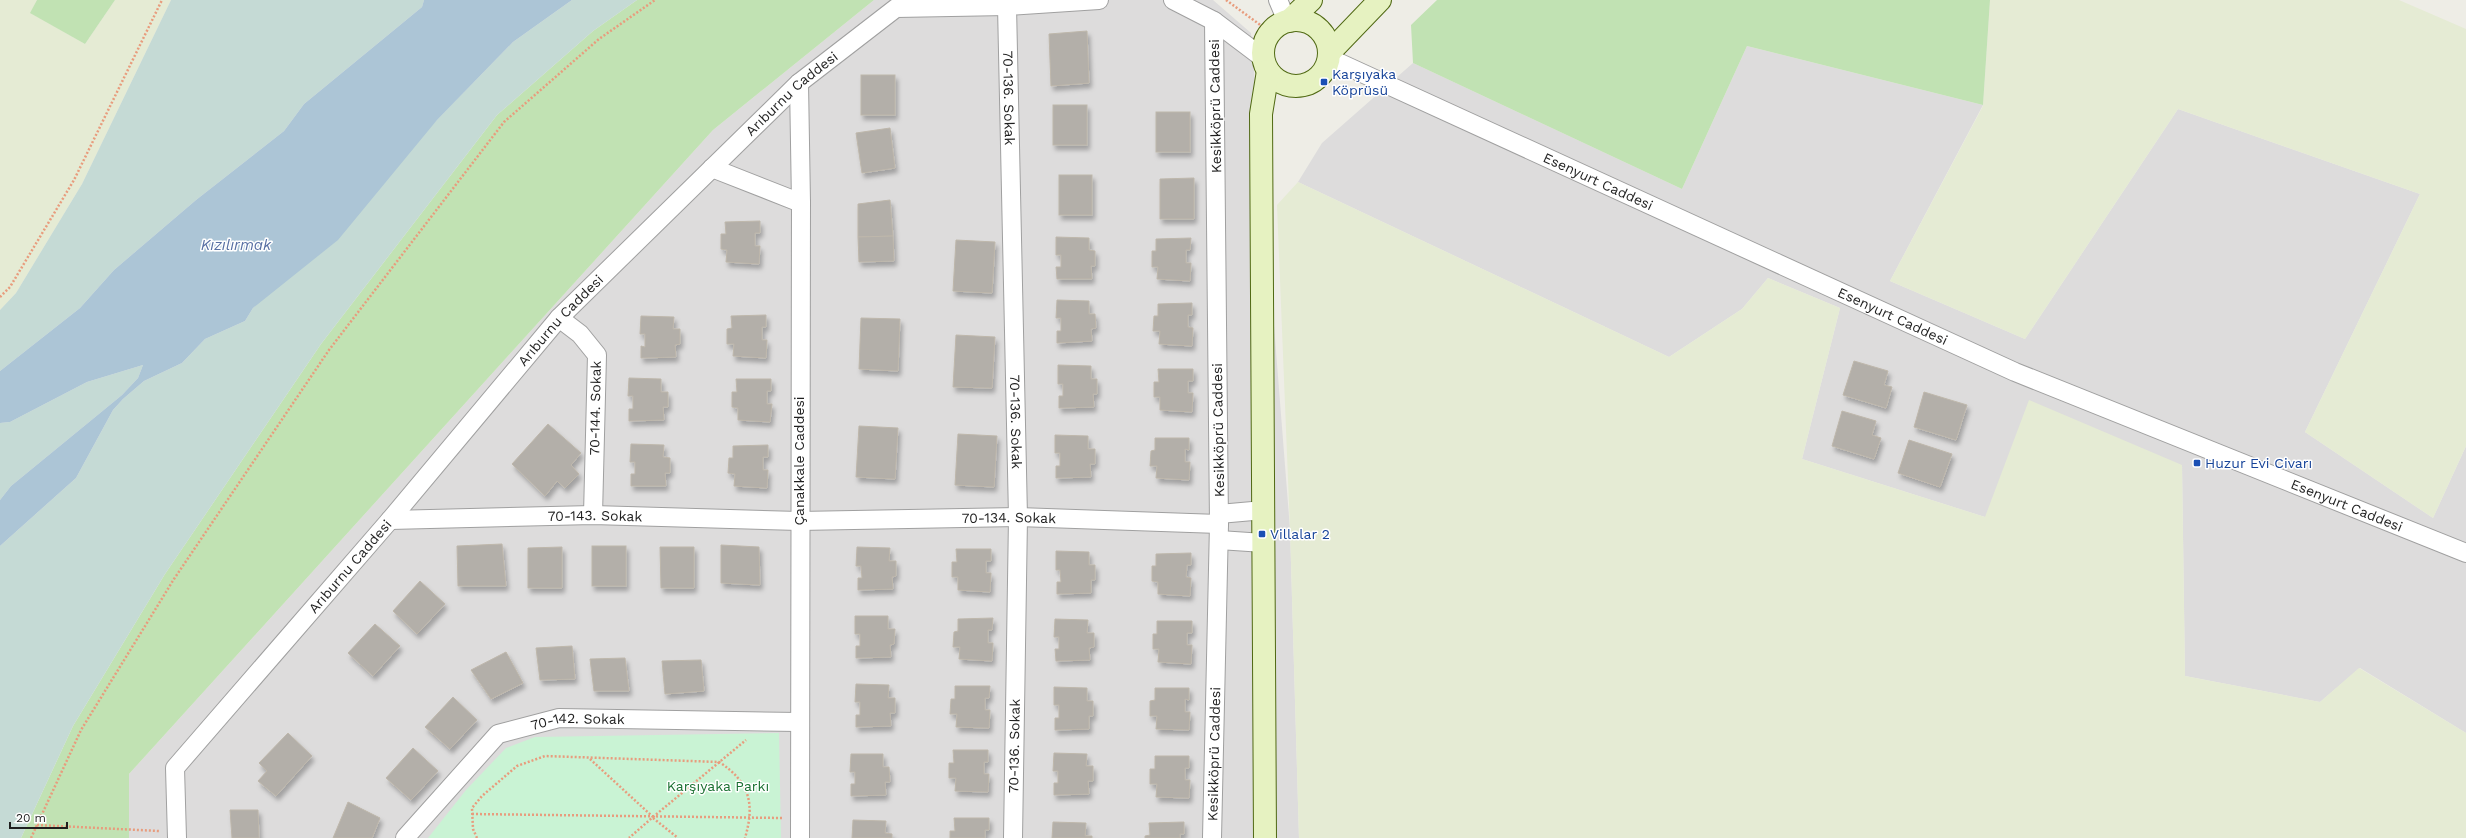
<svg xmlns="http://www.w3.org/2000/svg" width="2466" height="838" viewBox="0 0 2466 838" font-family="'Work Sans',sans-serif">
<style>
.residential{fill:#dddcdc}
.farmland{fill:#e5ebd4}
.grass{fill:#c1e2b3}
.wetland{fill:#c5dad5}
.park{fill:#c9f3d4}
.water{fill:#acc5d6}
.building{fill:#b3afa9;stroke:#beb7ab;filter:url(#shadow)}
.lines{fill:none;stroke-linecap:round;stroke-linejoin:round}
.street-casing{stroke:#a0a0a0;stroke-width:20}
.secondary-casing{stroke:#506913;stroke-width:24}
.path{stroke:#e89c7d;stroke-width:2.5;stroke-dasharray:2 2;stroke-linecap:butt}
.street{stroke:#fff;stroke-width:18}
.secondary{stroke:#e6f2c1;stroke-width:22}
.transit-dot{fill:#1a4fb4;stroke:#fff;stroke-width:1.5}
.labels{text-anchor:middle;stroke-width:3;stroke-linejoin:round;paint-order:stroke}
.transit-label{font-size:14px;fill:#164399;stroke:#fff;text-anchor:start}
.street-label{font-size:14px;fill:#1f1f1f;stroke:#fff}
.park-label{font-size:14px;fill:#1a7031;stroke:#fff}
.water-label{font-size:15px;font-style:italic;fill:#576fa3;stroke:#fff}
</style>
<defs>
<filter id="shadow"><feDropShadow dx="2.5" dy="4.5" stdDeviation="2" flood-color="#0004"/></filter>
</defs>
<rect width="100%" height="100%" fill="#eeede6"/>
<g class="residential">
<path d="M874,0H1213L1251,33L1290,529L1299,838H129V774L713,130Z"/>
<path d="M1747,46L1983,105L1890,281L2025,339L2178,109L2420,194L2305,432L2433,518L2466,446V733L2360,668L2320,702L2185,676L2182,465L1985,517L1802,459L1840,308L1768,278L1742,309L1669,357L1298,182L1322,143L1413,63L1682,189Z"/>
</g>
<g class="farmland">
<path d="M0,0H37L31,13L85,44L115,0H171L82,184L16,293L0,310Z"/>
<path d="M1990,0H2399L2466,29V446L2433,518L2305,432L2420,194L2178,109L2025,339L1890,281L1983,106Z"/>
<path d="M1298,182L1669,357L1742,309L1768,278L1840,308L1802,459L1985,517L2029,400L2182,465L2185,676L2320,702L2359,668L2466,733V838H1299L1290,529L1277,205Z"/>
</g>
<g class="grass">
<path d="M37,0H115L85,44L30,13Z"/>
<path d="M637,0H874L713,130L129,774V838H21L73,726L165,574L321,344L497,115L593,31Z"/>
<path d="M1437,0H1990L1983,105L1747,46L1682,189L1413,63L1411,25Z"/>
</g>
<g class="wetland">
<path d="M171,0H424L422,7L304,104L284,131L196,200L114,270L80,308L0,371V310L16,293L82,184Z"/>
<path d="M572,0H637L593,31L497,115L321,344L165,574L73,726L21,838H0V546L76,478L113,410L123,399L144,381L182,363L205,339L245,321L253,308L513,42Z"/>
<path d="M143,365L138,378L122,395L11,486L0,500V423L10,422L87,382Z"/>
</g>
<path class="park" d="M779,733L781,838H428L466,790L506,748L535,737Z"/>
<path class="water" d="M424,0H572L513,42L437,120L338,240L253,308L245,321L205,339L182,363L144,381L123,399L113,410L76,478L0,546V500L11,486L122,395L138,378L143,365L87,382L10,422L0,423V371L80,308L114,270L196,200L284,131L304,104L422,7Z"/>
<g class="building">
<path d="M1087,31L1089,83L1051,86L1049,34Z"/>
<rect x="861" y="75" width="34" height="40"/>
<rect x="1053" y="105" width="34" height="40"/>
<rect x="1156" y="112" width="34" height="40"/>
<path d="M890,128L895,168L862,173L856,133Z"/>
<rect x="1059" y="175" width="33" height="40"/>
<path d="M1194,178V219H1160V179Z"/>
<path d="M890,200L893,236L858,237V204Z"/>
<path d="M760,221V233H755V246H760L759,264L726,262L727,250L721,249V234H726L725,222Z"/>
<path d="M893,236L894,261L859,262L858,237Z"/>
<path d="M1056,237L1089,238V250L1095,251V266H1091L1092,279H1057L1056,267H1061V255H1056Z"/>
<path d="M1191,238L1190,250H1186V263H1191L1190,281L1157,279L1158,267H1152V251H1156V239Z"/>
<path d="M956,240L995,242L992,293L953,291Z"/>
<path d="M1057,300L1089,301V314H1095L1096,328L1091,329L1092,341L1057,343V331H1061V318H1056Z"/>
<path d="M1192,303V315H1188V327L1193,328L1192,346L1159,344L1160,331H1153L1154,316H1158V304Z"/>
<path d="M766,315V327H762V340H767L766,358L733,356L734,344H727V329L732,328L731,316Z"/>
<path d="M641,316L674,317L673,329H680V344L675,345L676,357L641,358V346L645,347V334H640Z"/>
<path d="M861,318L900,319L898,371L859,369Z"/>
<path d="M956,335L995,337L992,388L953,387Z"/>
<path d="M1854,361L1888,371L1884,385L1892,387L1886,408L1843,395Z"/>
<path d="M1058,365L1091,366V379H1097V394H1093L1094,407L1059,408V396H1063V384H1058Z"/>
<path d="M1158,369H1193V381H1188V393H1193L1192,412L1160,410V397H1154V382H1159Z"/>
<path d="M629,378L661,379V392H668V407H663L664,420L629,421V409H633V396H628Z"/>
<path d="M736,379H771V391H767V404H772L770,422L738,420V408L732,407V392H737Z"/>
<path d="M1924,392L1967,405L1956,440L1914,427Z"/>
<path d="M1842,411L1876,421L1872,435L1881,438L1874,459L1832,446Z"/>
<path d="M548,424L581,453L571,465L579,474L565,488L557,481L545,496L512,464Z"/>
<path d="M859,426L898,428L895,479L856,477Z"/>
<path d="M958,434L997,436L994,487L955,485Z"/>
<path d="M1055,435L1088,436V449H1095V464H1090L1091,477L1056,478V466H1060V453H1055Z"/>
<path d="M1155,438H1189V450L1185,449V462H1190L1189,480L1156,478L1157,466H1150L1151,451L1155,450Z"/>
<path d="M1909,440L1952,454L1940,487L1898,473Z"/>
<path d="M631,444L664,445L663,457L670,458V473H665L666,486H631V474H635V462H630Z"/>
<path d="M768,445V457H763V470H768L767,488L734,486L735,474L728,473L729,458H733V446Z"/>
<path d="M502,544L506,586H458L457,546Z"/>
<path d="M721,545L759,547L760,585L721,583Z"/>
<rect x="592" y="546" width="34" height="40"/>
<path d="M562,547V588H528V548Z"/>
<path d="M660,547H694V588H661Z"/>
<path d="M857,547L890,548L889,561H896V576L892,577L893,589L858,590V578H862L861,566H856Z"/>
<path d="M956,549H991V561H986V573H991L990,592L958,590V577H952V562H957Z"/>
<path d="M1056,551L1089,552V565H1095V580H1091V593L1057,594V582H1061L1060,570H1056Z"/>
<path d="M1191,553V565H1187L1186,577L1191,578L1190,596L1158,594V582L1152,581V566H1156V554Z"/>
<path d="M420,581L445,604L417,634L393,611Z"/>
<path d="M855,616H888V629H895L894,644L890,645L891,657L856,658V646H860V634H855Z"/>
<path d="M993,618L992,630H988V643H993L992,661L959,659L960,647H953L954,632L958,631V619Z"/>
<path d="M1055,619L1088,620L1087,633H1094V647L1089,648L1090,660L1056,661L1055,649H1059V637H1054Z"/>
<path d="M1157,621H1192V633H1187V645H1192L1191,664L1158,662L1159,649H1153V634H1157Z"/>
<path d="M375,624L400,646L373,676L348,653Z"/>
<path d="M572,646L575,679L540,680L536,648Z"/>
<path d="M506,652L523,683L491,699L471,670Z"/>
<path d="M625,658L629,691H594L590,659Z"/>
<path d="M701,660L704,691L665,694L662,661Z"/>
<path d="M856,684L889,685L888,698H895V713H890L891,726L856,727V715H860V702H855Z"/>
<path d="M955,686H990L989,698H985V710H990L989,728L956,727L957,714H950L951,699H955Z"/>
<path d="M1054,687L1087,688V701H1093V716H1089V729L1055,730V718H1059V705H1054Z"/>
<path d="M1155,688H1189V700L1185,699V712H1190L1189,730L1156,729L1157,716H1150V701L1155,700Z"/>
<path d="M453,697L477,720L450,749L425,727Z"/>
<path d="M288,733L312,756L276,796L258,781L267,771L259,763Z"/>
<path d="M413,748L438,771L411,800L386,778Z"/>
<path d="M953,750H988V762H984V774H989L988,792L955,791L956,778H949V763H954Z"/>
<path d="M1054,753L1087,754L1086,766H1093V781H1088L1089,794L1054,795V783H1058V771H1053Z"/>
<path d="M851,754H883V767H889L890,782H885L886,795L851,796V784H855V772H850Z"/>
<path d="M1155,756H1189V768H1185V780H1190L1189,798L1156,797L1157,784H1150V769H1155Z"/>
<path d="M348,802L380,818L372,838H333Z"/>
<path d="M230,810H258L259,838H232Z"/>
<path d="M954,818H989V830H985V838H950V831H955Z"/>
<path d="M853,820L886,821L885,833L892,834V838H852Z"/>
<path d="M1053,822L1086,823L1085,836H1092V838H1052Z"/>
<path d="M1184,822V834H1180V838H1145V836L1150,835L1149,823Z"/>
</g>
<g class="lines">
<g class="street-casing">
<g id="street">
<path d="M1173,0L1214,21L1263,58"/>
<path d="M1278,0L1287,21"/>
<path id="s1" d="M1007,6L1018,517L1013,838"/>
<path id="s2" d="M1329,58L2015,372L2466,553"/>
<path d="M799,83L801,203L800,838"/>
<path d="M712,168L801,203"/>
<path d="M559,318L580,334L597,355L593,515"/>
<path d="M1219,514L1264,510"/>
<path id="s3" d="M390,520L593,515L799,521L1018,517L1219,524"/>
<path d="M1219,540L1264,543"/>
<path id="s4" d="M177,838L175,768L390,520L559,318L799,83L896,8L1007,6L1099,0"/>
<path id="s5" d="M405,838L498,734L559,718L799,722"/>
<path id="s6" d="M1212,838L1219,524L1214,21"/>
</g>
</g>
<g class="secondary-casing">
<g id="secondary">
<circle cx="1296" cy="53" r="33"/>
<path d="M1289,21L1311,0"/>
<path d="M1330,52L1380,0"/>
<path d="M1265,838L1261,114L1268,71"/>
</g>
</g>
<g class="path">
<path d="M1226,0L1270,32"/>
<path d="M0,297L10,287L74,180L162,0"/>
<path d="M590,759L653,817L629,838"/>
<path d="M472,814L783,818"/>
<path d="M653,817L746,740"/>
<path d="M653,818L678,838"/>
<path d="M37,825L159,831"/>
<path d="M31,838L81,730L174,579L329,350L504,122L599,39L655,0"/>
<path d="M477,838L473,829L472,808L482,796L517,766L545,756L719,762C750,782 755,804 745,838"/>
</g>
<use href="#street" class="street"/>
<use href="#secondary" class="secondary"/>
</g>
<g class="transit-dot">
<rect x="1320" y="78" width="8" height="8" rx="2"/>
<rect x="2193" y="459" width="8" height="8" rx="2"/>
<rect x="1258" y="530" width="8" height="8" rx="2"/>
</g>
<g class="labels">
<g class="transit-label">
<text x="1332" y="79">Karşıyaka<tspan x="1332" dy="16">Köprüsü</tspan></text>
<text x="2205" y="468">Huzur Evi Civarı</text>
<text x="1270" y="539">Villalar 2</text>
</g>
<g class="street-label">
<text dy="5" stroke="none"><textPath href="#s4" startOffset="985">Arıburnu Caddesi</textPath></text>
<text dy="5" stroke="none"><textPath href="#s1" startOffset="92">70-136. Sokak</textPath></text>
<text transform="translate(1215 106) rotate(-91)" y="5">Kesikköprü Caddesi</text>
<text dy="5" stroke="none"><textPath href="#s2" startOffset="296">Esenyurt Caddesi</textPath></text>
<text dy="5" stroke="none"><textPath href="#s2" startOffset="620">Esenyurt Caddesi</textPath></text>
<text dy="5" stroke="none"><textPath href="#s4" startOffset="661">Arıburnu Caddesi</textPath></text>
<text transform="translate(595 408) rotate(-89)" y="5">70-144. Sokak</text>
<text dy="5" stroke="none"><textPath href="#s1" startOffset="416">70-136. Sokak</textPath></text>
<text transform="translate(1218 430) rotate(-91)" y="5">Kesikköprü Caddesi</text>
<text transform="translate(799 461) rotate(-90)" y="5">Çanakkale Caddesi</text>
<text dy="5" stroke="none"><textPath href="#s2" startOffset="1112">Esenyurt Caddesi</textPath></text>
<text dy="5" stroke="none"><textPath href="#s3" startOffset="205">70-143. Sokak</textPath></text>
<text dy="5" stroke="none"><textPath href="#s3" startOffset="619">70-134. Sokak</textPath></text>
<text dy="5" stroke="none"><textPath href="#s4" startOffset="337">Arıburnu Caddesi</textPath></text>
<text dy="5" stroke="none"><textPath href="#s5" startOffset="221">70-142. Sokak</textPath></text>
<text transform="translate(1014 746) rotate(-89)" y="5">70-136. Sokak</text>
<text dy="5" stroke="none"><textPath href="#s6" startOffset="84">Kesikköprü Caddesi</textPath></text>
</g>
<g class="park-label">
<text x="718" y="791">Karşıyaka Parkı</text>
</g>
<g class="water-label">
<text x="236" y="250">Kızılırmak</text>
</g>
</g>
<path d="M10 822v6h57v-6" fill="none" stroke="#1f1f1f" stroke-width="2"/>
<text x="16" y="822" font-size="12" fill="#1f1f1f" stroke="#ffffff" stroke-width="3" paint-order="stroke">20 m</text>
</svg>
